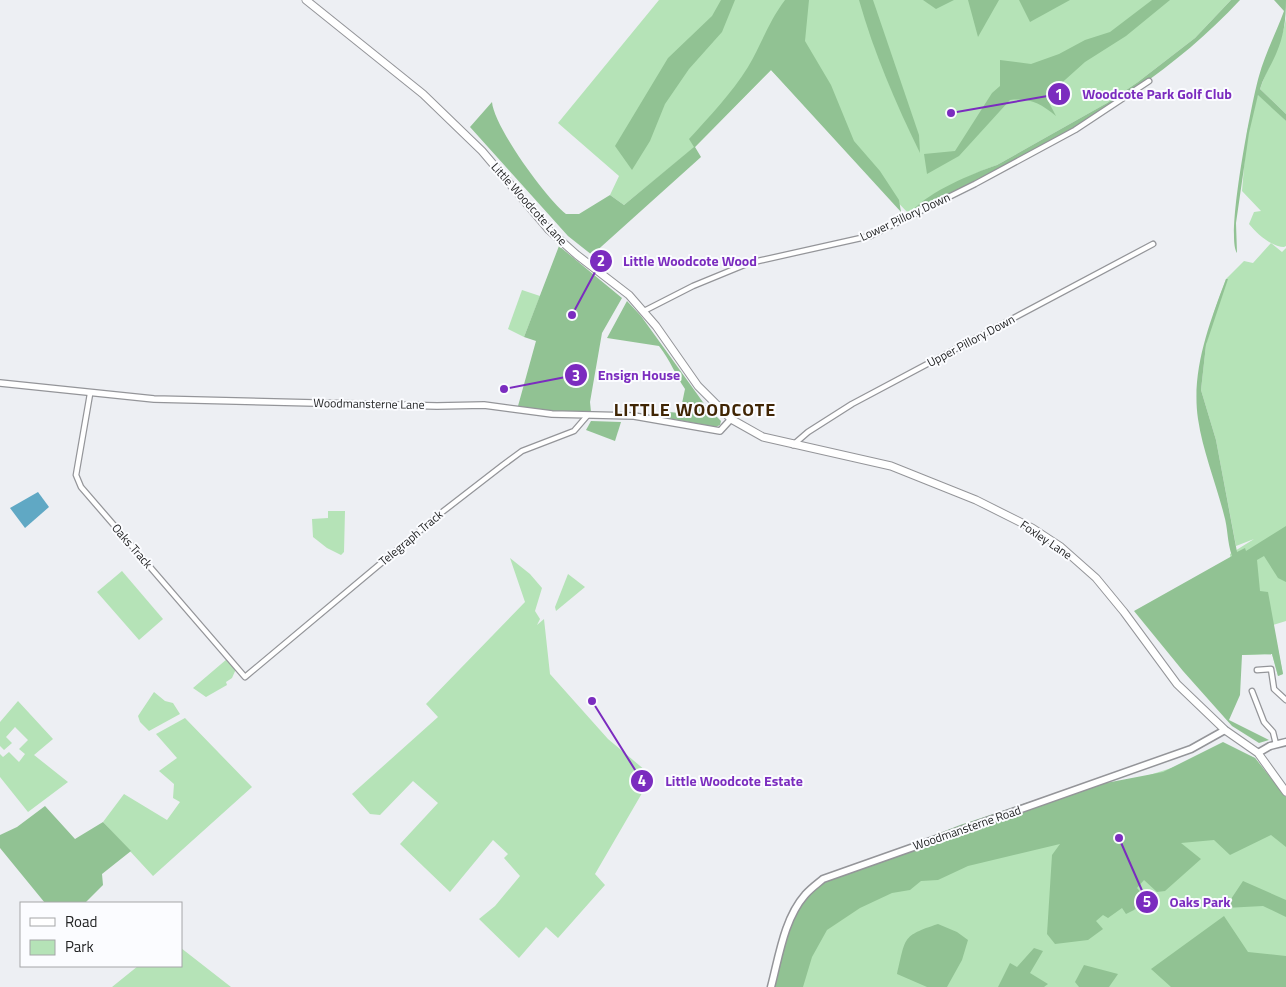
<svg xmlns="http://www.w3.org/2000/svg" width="1286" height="987" viewBox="0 0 1286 987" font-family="'Titillium Web',sans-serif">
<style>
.green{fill:#b5e3b7}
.forest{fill:#91c293}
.water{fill:#60a8c4}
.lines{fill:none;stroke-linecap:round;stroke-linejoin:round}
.minor-casing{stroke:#949599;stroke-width:7}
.tertiary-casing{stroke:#949599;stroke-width:8}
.secondary-casing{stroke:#949599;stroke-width:9}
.primary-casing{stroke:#949599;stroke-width:9}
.minor{stroke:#fff;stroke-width:4.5}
.tertiary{stroke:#fff;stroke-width:5.5}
.secondary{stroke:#fff;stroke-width:6}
.primary{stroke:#fff;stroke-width:7}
.labels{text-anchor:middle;stroke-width:4;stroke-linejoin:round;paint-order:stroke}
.street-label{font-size:12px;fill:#232425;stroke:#fbfcff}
.district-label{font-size:18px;font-weight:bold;letter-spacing:1px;fill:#402504;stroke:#fbfcff}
.leader{fill:none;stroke:#7b2cbf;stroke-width:2}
.callout-dot{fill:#7b2cbf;stroke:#fbfcff;stroke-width:2}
.mark-label{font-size:15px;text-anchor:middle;font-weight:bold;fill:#fff}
.callout-label{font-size:14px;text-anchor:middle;font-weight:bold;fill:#7b2cbf;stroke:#fbfcff;stroke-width:4;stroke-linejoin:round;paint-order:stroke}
</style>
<rect width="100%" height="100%" fill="#edeff3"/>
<g class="green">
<path d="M659,0H1231L1195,38L1138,82L1107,103L997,165C964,176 937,194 908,213L771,70L695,147L624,205L610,195L619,176L558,123Z"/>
<path d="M1286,18V114L1260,89C1268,65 1282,44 1286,18Z"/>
<path d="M1258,94L1286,121V246L1284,247C1272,247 1257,234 1249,224L1254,212L1261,211L1242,191L1247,131Z"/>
<path d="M1271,243L1282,252L1286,248V621L1273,625L1283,674L1278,676L1272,654L1241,655L1230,554L1254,539L1236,546L1216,440L1201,390L1206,345L1214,312L1226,279L1244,261L1253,263Z"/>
<path d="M522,290L540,296L524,337L508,329Z"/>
<path d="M328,511H345L344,552L341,555L327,548L313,537L312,519L328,518Z"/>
<path d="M510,558L530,574L542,588L535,611L540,619L537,625L544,619L550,674L608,739L652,776L595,874L605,885L558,938L546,927L519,958L479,919L495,906L520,876L504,858L508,854L493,840L450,892L400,844L438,803L413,781L380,815L370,814L352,794L438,717L426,704L525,602Z"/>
<path d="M122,571L163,619L139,640L97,592Z"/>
<path d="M568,574L585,587L556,611L555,607Z"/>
<path d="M227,659L236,669L232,678L226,682L227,685L206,697L193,688Z"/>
<path d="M154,692L165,701L173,703L180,714L149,731L140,722L138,716Z"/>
<path d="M18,701L53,739L34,755L68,782L28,812L0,777V754L3,757L9,752L19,762L25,754L19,749L28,740L15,727L6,737L12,743L4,750L0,746V722Z"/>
<path d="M185,718L252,787L153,876L103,822L124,794L167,820L180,802L173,798L174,784L159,771L177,758L156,734Z"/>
<path d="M1231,749L1255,758L1286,797V987H771L823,879Z"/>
<path d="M181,948L231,987H112L138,966H181Z"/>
</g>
<g class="forest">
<path d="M721,0H735L722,32L689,69L665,104L650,141L632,170L615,146L668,58L712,16Z"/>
<path d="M785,0H809L805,41L831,85L854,141L880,171L899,200L901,212L771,70L695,147L701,157L592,255L568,236L470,127L492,102C494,127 546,198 566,214H579L610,195L624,205L694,147L689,139C710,116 731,94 748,67C761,45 769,21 785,0Z"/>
<path d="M859,0H873L919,135L920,153C896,104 874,53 859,0Z"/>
<path d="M923,0H954L936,9Z"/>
<path d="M968,0H999L978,37Z"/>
<path d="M1019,0H1070L1030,22Z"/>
<path d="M1152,0H1170L1126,36L1085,62L1046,97L1056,116C1040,103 1030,98 1010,100L959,156L927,174L924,154L955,151L992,93L1000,86V60L1031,64L1059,54L1085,40L1110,32Z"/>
<path d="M1231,0H1240C1151,96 1029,157 912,211C930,191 971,174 997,165L1107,103L1138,82L1195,38Z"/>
<path d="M1274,0H1286C1286,19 1284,36 1276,54C1271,66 1264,76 1260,89L1286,114V121L1258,95L1249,133L1236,223L1237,253C1225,237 1252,100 1259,76C1265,54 1276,33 1284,11Z"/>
<path d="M559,246L622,298L602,333L590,402L591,412H552L518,406L536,341L524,337Z"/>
<path d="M1226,279H1228L1206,345L1201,390L1216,440L1237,552L1245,548L1246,551L1286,526V582L1278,578L1264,556L1257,560L1260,591L1268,592L1283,674L1278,676L1272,654L1242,655L1240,695L1229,720L1269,740L1259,743L1232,726L1183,671L1134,611L1232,556C1227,542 1228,528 1224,515C1216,483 1203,452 1198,419C1191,371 1209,324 1226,279Z"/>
<path d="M627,301L641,316L705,405L721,421L720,425L716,427L667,418L669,412L680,413L685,389C675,374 670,360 659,346L607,338Z"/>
<path d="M591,421L621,422L615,441L586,430Z"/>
<path d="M1223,742L1255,758L1286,797V847L1271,835L1230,855L1214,840L1181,843L1201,859L1165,891L1157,892L1144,880L1137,888L1146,898L1134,910L1126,914L1122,908L1108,918L1103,915L1096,921L1103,929L1088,940L1055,944L1047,934L1052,855L1060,844L968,866L938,880L921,881L910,890L892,893L860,908L827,930L812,957L803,987H771L795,911L823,879L960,825L1059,792L1163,772Z"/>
<path d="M45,806L75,839L103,822L131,851L102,874L103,885L85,903H45L0,848V835L17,827Z"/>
<path d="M1243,881L1286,900V917L1263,906L1225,908Z"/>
<path d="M1224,916L1248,952L1286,956V987H1171L1151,969Z"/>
<path d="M938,924L957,932L968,940L962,960L947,987H927L897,974C906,938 901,936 938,924Z"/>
<path d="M1034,948L1043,951L1030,973L1048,984L1044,987H998L1010,963L1017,967Z"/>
<path d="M1084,965L1118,974L1109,987H1079L1075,982Z"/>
</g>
<path class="water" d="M38,492L49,507L25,528L10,508Z"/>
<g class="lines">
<g class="minor-casing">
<g id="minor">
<path d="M644,311L693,286L749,263L870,236L975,184L1075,130L1149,81"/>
<path d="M90,394L76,475L81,487L245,677L441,513L503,465L522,451L574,431L587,416"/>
<path d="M793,445L808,432L852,404L1153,244"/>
<path d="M1257,670L1271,669L1274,689L1286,700"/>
<path d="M1252,691L1264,722L1273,732L1276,744"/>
</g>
</g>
<g class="tertiary-casing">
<path id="tertiary" d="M0,383L154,399L437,406L484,405L552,414L634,416L720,431L731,419"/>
</g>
<g class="secondary-casing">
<g id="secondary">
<path d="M1258,753L1270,746L1286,742"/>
<path d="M771,987C779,957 784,919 805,895C810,889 817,884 823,879L1191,749L1225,730"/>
</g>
</g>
<g class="primary-casing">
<path id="primary" d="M306,0L423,94L482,151L549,230L577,255L629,295L656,326L698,386L731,419L763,437L891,466L976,500L1032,528L1061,547L1096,578L1124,612L1177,684L1225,730L1258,753L1286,792"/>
</g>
<use href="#minor" class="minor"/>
<use href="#tertiary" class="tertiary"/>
<use href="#secondary" class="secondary"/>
<use href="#primary" class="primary"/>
</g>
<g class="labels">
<g class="street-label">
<text transform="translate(529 204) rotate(48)" y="4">Little Woodcote Lane</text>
<text transform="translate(905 217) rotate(-25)" y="4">Lower Pillory Down</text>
<text transform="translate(971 341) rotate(-28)" y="4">Upper Pillory Down</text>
<text transform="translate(369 404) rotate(1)" y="4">Woodmansterne Lane</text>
<text transform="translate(411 538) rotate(-40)" y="4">Telegraph Track</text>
<text transform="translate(1046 540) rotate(34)" y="4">Foxley Lane</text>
<text transform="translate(132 546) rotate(49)" y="4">Oaks Track</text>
<text transform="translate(967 828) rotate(-19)" y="4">Woodmansterne Road</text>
</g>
<g class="district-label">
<text x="695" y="416">LITTLE WOODCOTE</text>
</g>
</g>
<path class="leader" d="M951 113L1059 94M572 315L601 261M504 389L576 375M592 701L642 781M1119 838L1147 902"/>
<g class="callout-dot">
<circle cx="951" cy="113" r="5"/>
<circle cx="572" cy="315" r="5"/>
<circle cx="504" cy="389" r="5"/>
<circle cx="592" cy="701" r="5"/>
<circle cx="1119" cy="838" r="5"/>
<circle cx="1059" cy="94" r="12"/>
<circle cx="601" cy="261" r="12"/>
<circle cx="576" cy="375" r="12"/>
<circle cx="642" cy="781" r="12"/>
<circle cx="1147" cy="902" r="12"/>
</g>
<g class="mark-label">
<text x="1059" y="100">1</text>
<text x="601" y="266">2</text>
<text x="576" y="381">3</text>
<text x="642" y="786">4</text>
<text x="1147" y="907">5</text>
</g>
<g class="callout-label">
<text x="1157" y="99">Woodcote Park Golf Club</text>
<text x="690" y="266">Little Woodcote Wood</text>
<text x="639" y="380">Ensign House</text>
<text x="734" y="786">Little Woodcote Estate</text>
<text x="1200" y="907">Oaks Park</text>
</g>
<rect x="20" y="902" width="162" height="65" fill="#fbfcff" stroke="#a5a6a8"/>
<rect x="30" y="918" width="25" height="8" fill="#ffffff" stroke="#a5a6a8"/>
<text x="65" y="927" font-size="15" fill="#232425">Road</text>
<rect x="30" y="940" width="25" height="15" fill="#b5e3b7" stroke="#a5a6a8"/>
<text x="65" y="952" font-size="15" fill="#232425">Park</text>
</svg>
